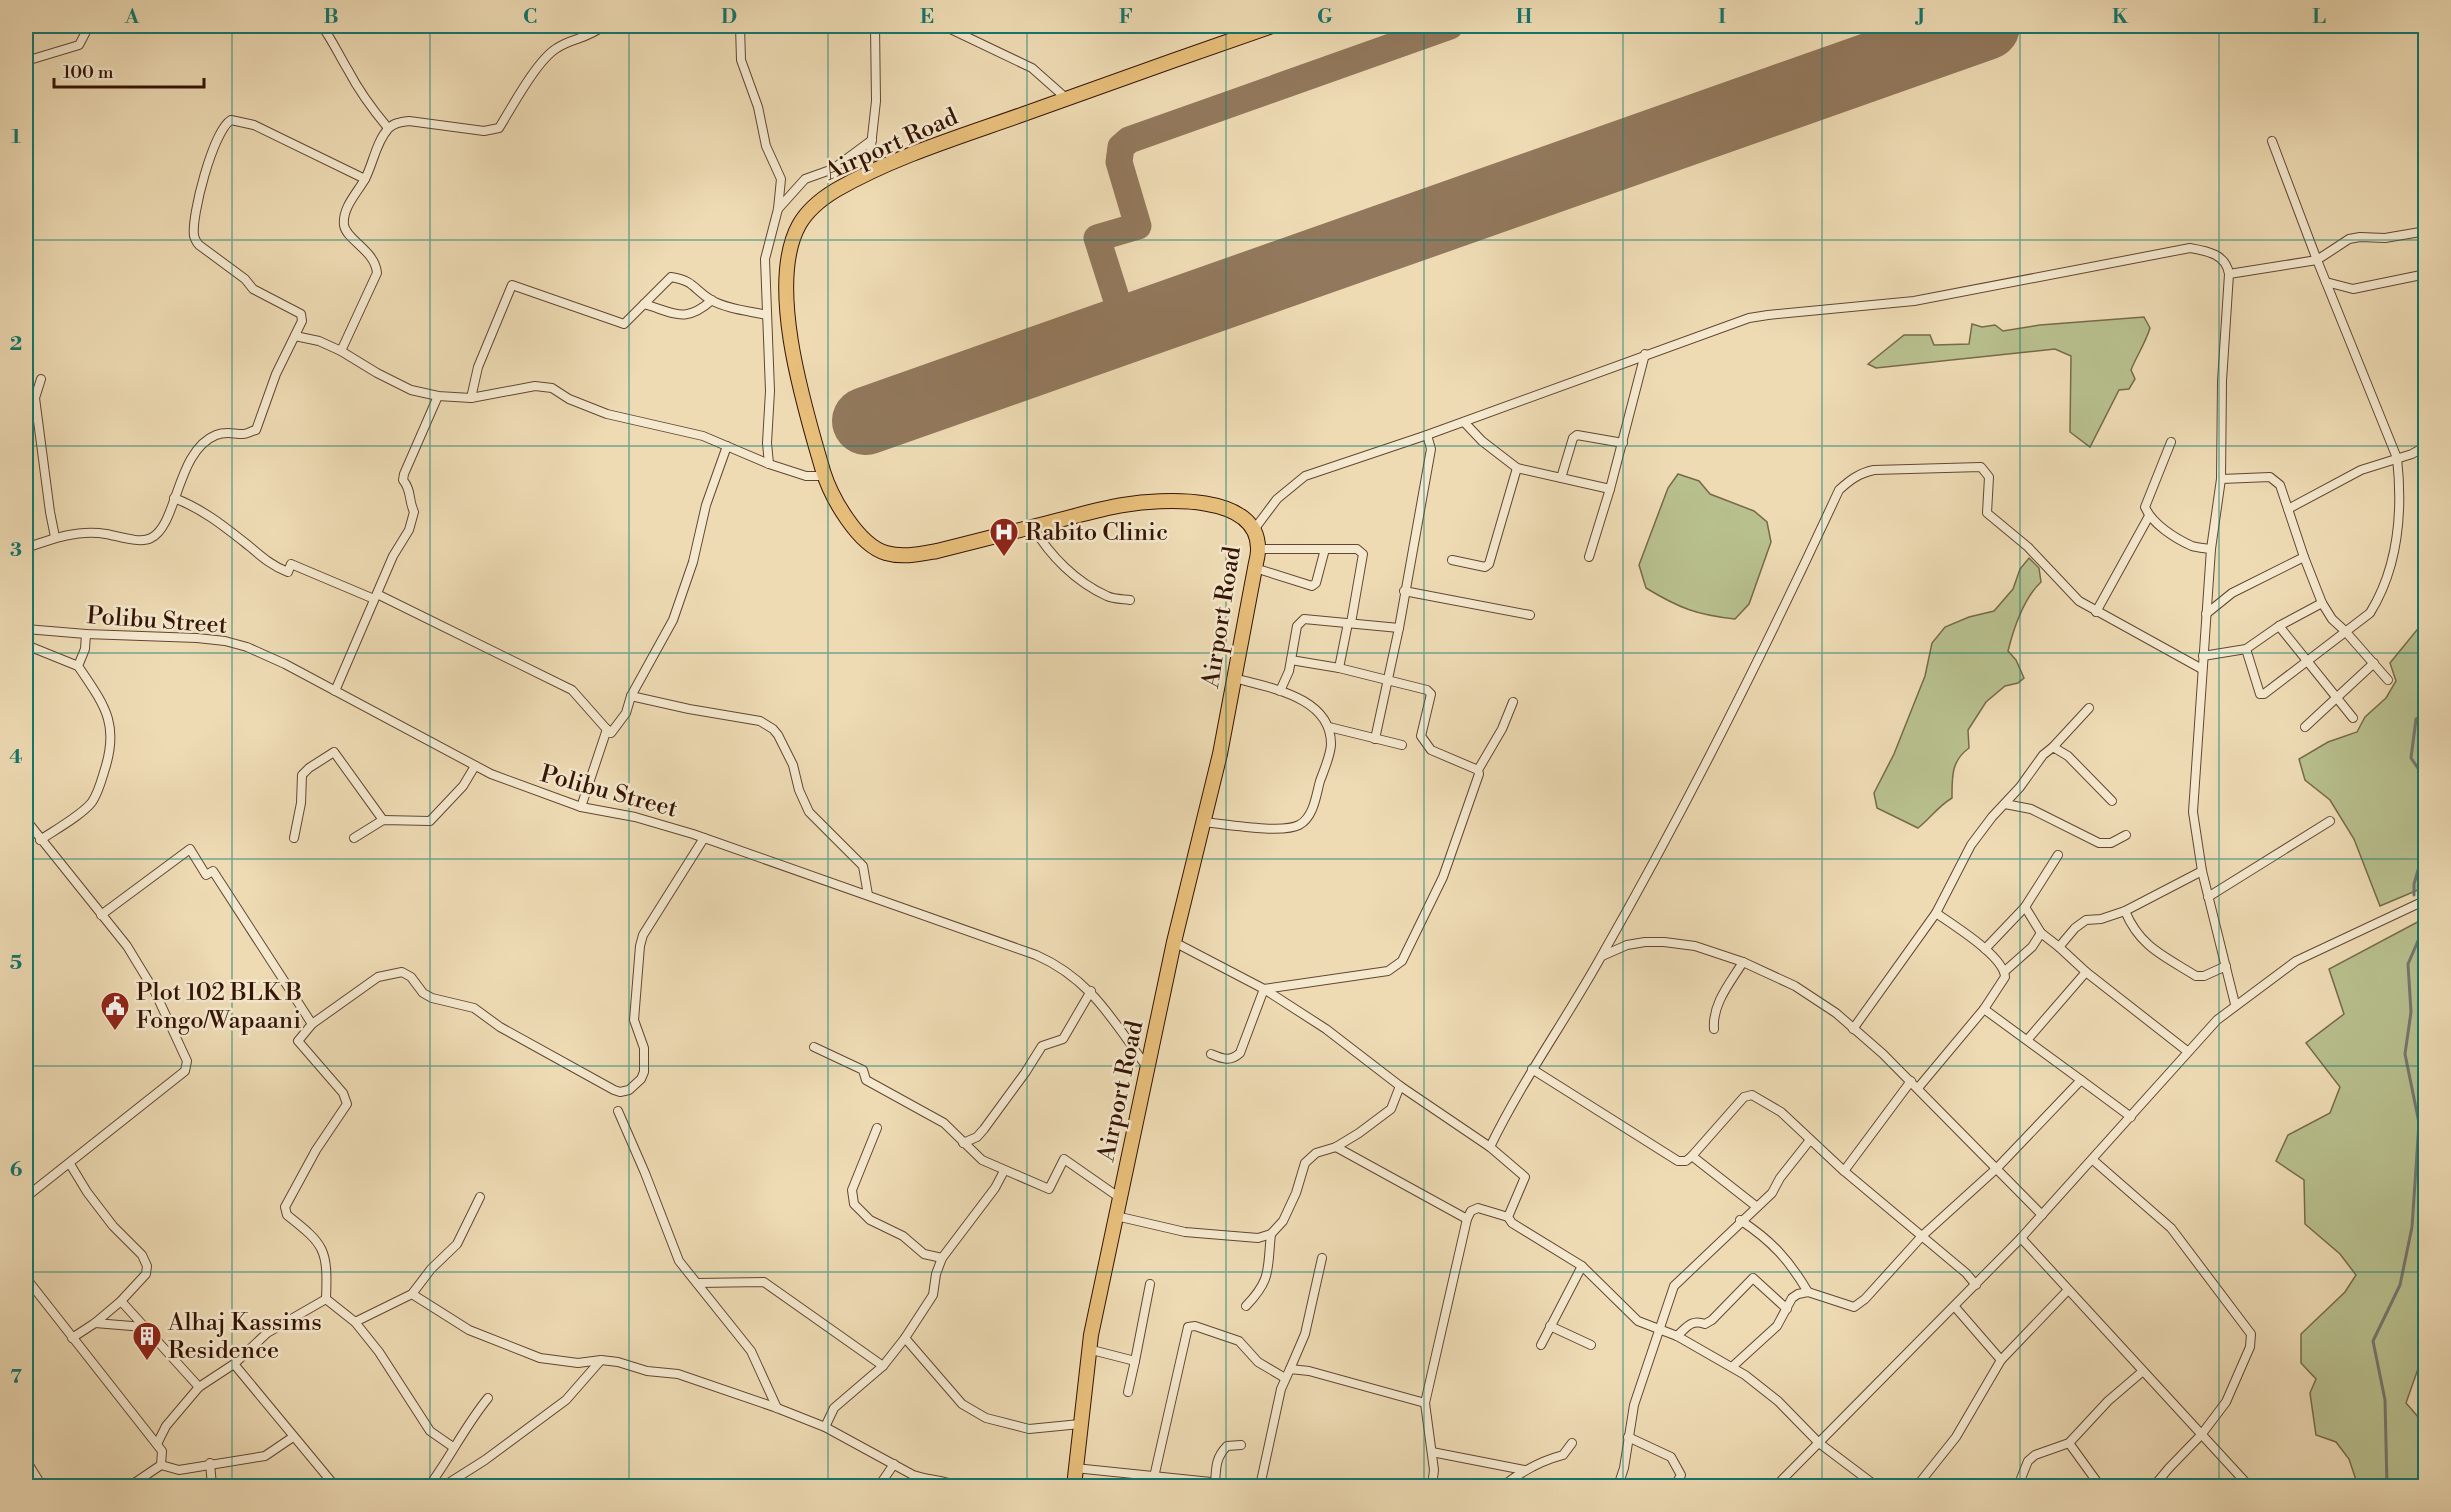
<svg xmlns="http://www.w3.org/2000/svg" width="2451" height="1512" viewBox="0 0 2451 1512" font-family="'Libre Bodoni',serif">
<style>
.green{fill:#b8c08e;stroke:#766a4a;stroke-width:1.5}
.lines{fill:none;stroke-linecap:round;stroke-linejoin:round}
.stream{stroke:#747670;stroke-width:3}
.taxiway{stroke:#92785c;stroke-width:27}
.runway{stroke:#92785c;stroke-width:68}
.minor-casing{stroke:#634631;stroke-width:10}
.trunk-casing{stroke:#351405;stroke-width:16}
.minor{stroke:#f4e8ce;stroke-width:8}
.trunk{stroke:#e7be7a;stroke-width:14}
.grid{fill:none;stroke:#0f766e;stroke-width:1.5;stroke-opacity:0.55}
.labels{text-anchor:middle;stroke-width:5;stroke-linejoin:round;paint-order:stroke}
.street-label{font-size:24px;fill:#351405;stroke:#f4e8ce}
.poi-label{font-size:24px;fill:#351405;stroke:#f4e8ce;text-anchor:start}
.neatline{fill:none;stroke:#0f766e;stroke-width:2}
.grid-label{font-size:20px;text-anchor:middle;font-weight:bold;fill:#0f766e}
</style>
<rect width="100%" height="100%" fill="#eedbb4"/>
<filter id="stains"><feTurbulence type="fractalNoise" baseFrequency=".00333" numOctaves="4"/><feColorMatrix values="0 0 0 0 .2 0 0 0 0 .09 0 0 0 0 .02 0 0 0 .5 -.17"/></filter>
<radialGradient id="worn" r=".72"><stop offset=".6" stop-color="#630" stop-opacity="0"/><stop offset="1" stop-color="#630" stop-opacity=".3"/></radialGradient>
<g class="green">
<path d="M2144,317L2150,328C2145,344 2137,355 2131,370L2135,379L2129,389L2119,390L2090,447L2070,432L2071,356L2055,349L1876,368L1868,364L1904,335H1930L1934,345L1969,344L1972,324L1982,327L1995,325L2003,331L2040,325Z"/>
<path d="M1678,474L1699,481L1710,494L1754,511L1767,522L1771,542L1749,604L1735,619C1697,615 1679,608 1646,588L1639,565L1668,488Z"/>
<path d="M2029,558L2039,568L2041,582C2023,599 2014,627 2008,651L2016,660L2024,678L2018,683L2005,686L1986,702L1968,730L1969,748C1951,761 1952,777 1952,798C1937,807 1931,818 1918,828L1877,808L1874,793L1894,754L1925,676L1932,643L1945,627L1969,617L1994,611L2013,589L2020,569Z"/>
<path d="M2425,620V887L2380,906L2354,839L2330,800L2305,780L2299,759L2328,742L2357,732L2365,717L2386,698L2396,681L2390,663Z"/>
<path d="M2425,918L2426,1361L2420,1363L2406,1403C2412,1410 2423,1421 2426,1430C2429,1444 2419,1473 2415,1486H2358L2349,1459L2336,1442L2316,1435L2310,1393L2316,1379L2301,1363V1334L2345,1292L2356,1275L2340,1254L2305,1224L2304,1180L2276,1161L2288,1135L2330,1113L2340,1087L2306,1043L2344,1014L2329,969Z"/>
</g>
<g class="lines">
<g class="stream">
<path d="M2426,715L2416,719L2411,758L2426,780"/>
<path d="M2414,895V884L2426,843"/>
<path d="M2387,1486L2385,1400L2373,1341L2400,1285L2412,1227L2419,1123L2405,1054L2411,1012L2408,964L2424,927V913"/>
</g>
<path class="taxiway" d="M1126,329L1097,238L1138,226L1119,162L1121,147L1129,140L1450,26"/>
<path class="runway" d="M866,421L1986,26"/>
<g class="minor-casing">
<g id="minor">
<path d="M322,26C332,40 339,55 348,70C359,91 373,110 388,128"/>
<path d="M740,26L741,60L758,107L766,146L781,179L778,209L765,259L770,391L767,443L769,464"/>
<path d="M944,26L1032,68L1067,99"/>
<path d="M26,61L79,45L89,26"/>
<path d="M868,173L876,101L875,26"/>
<path d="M778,209L805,179L833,169L872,140"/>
<path d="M2229,274L2317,260L2349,239L2360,237L2385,238L2426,231"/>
<path d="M2326,282L2353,289L2426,274"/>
<path d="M644,304C675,313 685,324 712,300"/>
<path d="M295,336L319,341L341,351L377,373L411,390L438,396L471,398L535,386L552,388L569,399L607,414L703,436L769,464L806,476H824"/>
<path d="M341,351L377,273C375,250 346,240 344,225C342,208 357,193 365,179C373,164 376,142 388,129C393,123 401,122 409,121L484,131L499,128C512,107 537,60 557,48C572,38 587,39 603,26"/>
<path d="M41,379L35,398L50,512L55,537"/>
<path d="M471,398L478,367L512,285L624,324L671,277C695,281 693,289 711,300C727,309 749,311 767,315"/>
<path d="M1464,422L1482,441L1517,468L1610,489L1645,354"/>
<path d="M2171,442L2145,507C2152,524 2176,539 2192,546C2198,548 2205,548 2211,549"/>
<path d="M1561,478L1573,438L1577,435L1623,443"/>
<path d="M2221,479L2270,477L2280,485L2304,557L2322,603L2332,619L2345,631L2388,680"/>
<path d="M174,498C203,509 225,527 249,546C262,557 272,566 288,572L291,564L374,599"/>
<path d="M2288,509L2361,470L2412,454L2426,446"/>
<path d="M1033,527C1050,556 1076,582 1107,596C1113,599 1122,599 1130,600"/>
<path d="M1253,531L1277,499L1305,476L1427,435L1749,318L1768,315L1914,301L2190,248C2207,251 2226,254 2229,274L2222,381L2221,479L2211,549L2193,812L2202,871L2235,1004"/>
<path d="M26,548C51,539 79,529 106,534C118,536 140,544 151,538C178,525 176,451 216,435C226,431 233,434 243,434C247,434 251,431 256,430L276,374L302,321L301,314L253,289L245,279L199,245C197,243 195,239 194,236C191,216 213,131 231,120L254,125L365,179"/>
<path d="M1259,549H1357L1363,554L1351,623"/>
<path d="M1589,557L1610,489"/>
<path d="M1452,560L1485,567L1489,564L1517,468"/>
<path d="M1255,568L1312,586L1316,583L1325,549"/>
<path d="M1404,591L1530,615"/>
<path d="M377,594L572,690L610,733"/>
<path d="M2096,612L2149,516"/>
<path d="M2206,614L2232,593L2304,557"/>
<path d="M2279,626L2353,718"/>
<path d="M26,629L86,634L197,638L225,641L247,647L285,664L491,774L581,807L635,817L693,834L1036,955C1091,979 1113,1021 1147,1067"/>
<path d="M26,645L78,666"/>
<path d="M2246,649L2260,694H2264L2370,613C2399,566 2403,512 2397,458L2317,260L2272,141"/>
<path d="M2203,656L2246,649L2279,626L2322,603"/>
<path d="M1291,660L1339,668L1348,623"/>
<path d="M1339,668L1427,690L1431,694L1421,736L1431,750L1478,770"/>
<path d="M335,691L393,556L409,530L414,512C408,499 412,491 403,480L404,474L438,396"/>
<path d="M1280,691L1289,671L1297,626L1304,619L1399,628"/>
<path d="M631,696L689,709L760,721L773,729L778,735L793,765L799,790L809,812L863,866L868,895"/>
<path d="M1329,727L1402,745"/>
<path d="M2305,727L2374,663"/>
<path d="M1375,739L1399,628L1431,449L1427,435"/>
<path d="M2053,747L2089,708"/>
<path d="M2005,804L2031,809L2099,843H2111L2126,835"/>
<path d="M581,807L607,729L611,733L626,713L631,696L673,620L693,562L706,505L727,446"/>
<path d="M26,820L127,946L155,992L187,1061L185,1071L26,1197"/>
<path d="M1203,822C1225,824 1282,834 1299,825C1314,817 1316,795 1320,781C1324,770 1330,757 1331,745C1332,697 1270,688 1234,678"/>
<path d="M294,838L301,803L302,775L309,768L334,752L383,820"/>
<path d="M354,838L383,820L430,821L463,786L475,766"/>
<path d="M40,840C55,830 82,815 92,802C98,793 101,782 104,772C120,724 105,706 78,666L85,649L86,634"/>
<path d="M2208,897L2330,821"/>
<path d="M2025,907L2041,933"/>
<path d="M2125,911C2140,947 2164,956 2196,976H2204L2226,966"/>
<path d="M101,915L190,849L206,875L213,871L312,1024L298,1041L343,1093L347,1104L316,1150L285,1207L287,1215C325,1245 328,1249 326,1299L267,1333L234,1364L199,1387L166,1426L157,1444"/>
<path d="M1174,942L1264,989L1326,1029L1400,1086L1490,1147L1525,1177L1508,1217L1512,1223L1582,1266L1638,1321L1677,1336L1745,1375L1778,1401L1819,1443L1876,1486"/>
<path d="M2059,947L2086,972L2187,1051"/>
<path d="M1985,949L2025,907L2058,855"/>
<path d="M1602,956L1627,945L1645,942H1664L1695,946L1743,962L1795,986L1836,1013L1883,1054L2042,1215"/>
<path d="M2005,971L2032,947L2041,933L2059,947L2075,928L2086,920L2101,919L2125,911L2202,871"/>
<path d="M1984,1009L2081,1080"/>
<path d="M312,1024L378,977L402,972L411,977L423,993L432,998L474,1008L500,1027L614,1090L620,1092L629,1090L641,1079L644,1072V1048L634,1020L640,946L643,935L704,838"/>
<path d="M1714,1029C1712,1004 1730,983 1743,962"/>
<path d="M1853,1029L1936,913L1971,845L1992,817L2020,787L2043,755L2053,747L2068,756L2112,801"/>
<path d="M2028,1039L2086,972"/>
<path d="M814,1047L863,1070L866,1080L944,1123L982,1160L1049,1189L1064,1159L1120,1198"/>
<path d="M1211,1054C1223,1059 1230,1062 1240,1053L1264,989L1388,971L1402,961L1443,877L1479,774L1478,770L1502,729L1513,702"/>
<path d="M1532,1069L1678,1161H1686L1692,1156L1744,1097L1752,1095L1781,1112L1844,1171L1966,1273L1976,1285"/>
<path d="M1918,1088L1984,1009L2005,977C2004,956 1953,925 1936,913"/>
<path d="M618,1111L645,1173L679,1261L751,1351L777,1408"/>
<path d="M877,1128L852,1190L854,1204L870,1220L903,1236L924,1254L942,1258"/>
<path d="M963,1143L977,1137L984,1129L1025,1073L1042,1046L1063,1039L1091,991"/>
<path d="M1336,1147L1467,1219"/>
<path d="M1490,1147C1523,1079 1566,1020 1602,955C1688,804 1766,648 1839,490C1850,480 1859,473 1874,470L1981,467L1989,477L1987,513L2028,547L2079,601L2202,669"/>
<path d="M1692,1156L1757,1207"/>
<path d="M2093,1160L2171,1228L2251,1334L2250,1347L2226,1402L2201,1435L2169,1468L2154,1486"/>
<path d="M70,1164L87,1192L113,1226L142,1255L147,1266L146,1274L121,1301"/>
<path d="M1844,1171L1911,1081"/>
<path d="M1116,1216L1185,1232L1258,1238L1271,1234L1283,1221L1296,1193L1305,1163L1316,1153L1336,1147L1359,1133L1391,1109L1400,1086"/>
<path d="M1740,1220C1772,1241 1789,1260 1808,1292"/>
<path d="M2021,1238L2249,1486"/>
<path d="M26,1278L162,1451L161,1465L130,1486"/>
<path d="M697,1283L764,1282L883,1366"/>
<path d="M412,1294L431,1269L457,1244L480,1197"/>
<path d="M326,1299L355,1322L412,1294L469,1330L540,1358L578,1363L601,1360L618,1362L647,1371L678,1374L777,1408L825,1427L913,1475C928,1480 943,1480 958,1486"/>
<path d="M1246,1306C1272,1279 1267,1270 1271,1234"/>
<path d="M355,1322L379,1352L430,1431L453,1447"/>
<path d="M95,1323L144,1327"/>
<path d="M1550,1326L1591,1345"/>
<path d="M1677,1336C1687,1327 1691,1319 1705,1324L1712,1320L1753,1278L1787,1309"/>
<path d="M72,1338L95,1323L121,1301L199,1387"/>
<path d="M905,1338L962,1404L986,1418L1029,1429L1080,1424"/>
<path d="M1541,1345L1582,1266"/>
<path d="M1088,1349L1135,1361L1150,1284"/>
<path d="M2001,1360L2068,1290"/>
<path d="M234,1364L335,1486"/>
<path d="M1732,1367L1777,1326L1792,1298L1798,1294L1808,1292L1854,1307L1865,1299L1922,1236L1997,1168L2081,1080L2131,1117"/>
<path d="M1290,1369L1305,1334L1322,1258"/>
<path d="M1128,1392L1135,1361"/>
<path d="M825,1427L834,1408L883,1366L905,1338L933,1295L936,1274L942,1258L995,1188L1004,1171"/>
<path d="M1628,1437L1671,1457L1681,1475L1675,1486"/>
<path d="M2069,1443L2100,1486"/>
<path d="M1432,1452L1524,1470"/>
<path d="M26,1460L42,1486"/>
<path d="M210,1463L212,1486"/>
<path d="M161,1465L179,1470L265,1456L293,1437"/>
<path d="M1075,1468L1250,1486"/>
<path d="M1154,1477L1188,1327L1195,1326L1239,1341L1258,1362L1285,1378"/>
<path d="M429,1486C450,1458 465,1426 488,1398"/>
<path d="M444,1486L485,1460L566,1400L601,1360"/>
<path d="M879,1486L894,1464"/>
<path d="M1215,1486C1216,1469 1215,1458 1227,1446L1241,1445"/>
<path d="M1260,1486L1281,1389L1290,1369L1309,1371L1425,1403"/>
<path d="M1432,1486L1434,1470L1425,1403L1467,1219L1471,1211L1478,1208L1508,1217"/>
<path d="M1503,1486C1522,1471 1540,1461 1563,1455L1572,1443"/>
<path d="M1618,1486L1624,1468L1634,1405L1674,1286L1772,1193L1780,1178L1810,1140"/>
<path d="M1776,1486L2021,1238L2217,1020L2296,961L2426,900"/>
<path d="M1917,1486L1956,1437L2001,1360L1955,1307"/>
<path d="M2018,1486L2028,1461L2035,1455L2069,1443L2108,1401L2143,1371"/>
</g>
</g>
<g class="trunk-casing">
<path id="trunk" d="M1074,1486L1091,1335L1174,942L1220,754L1255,568C1256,562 1258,556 1258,550C1260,492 1160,499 1123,505C1098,509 1073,517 1048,523C1011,532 974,542 937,551C920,554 903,558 886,553C858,545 831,497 823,471C805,409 766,285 799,225C808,209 821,199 836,190C893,157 959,137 1021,115C1105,85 1188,55 1272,26"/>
</g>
<use href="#minor" class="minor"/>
<use href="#trunk" class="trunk"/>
</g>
<path class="grid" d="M232,26V1486M430,26V1486M629,26V1486M828,26V1486M1027,26V1486M1226,26V1486M1424,26V1486M1623,26V1486M1822,26V1486M2020,26V1486M2219,26V1486M26,240H2426M26,446H2426M26,653H2426M26,859H2426M26,1066H2426M26,1272H2426"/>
<defs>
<g id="hospital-pin" transform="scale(1.5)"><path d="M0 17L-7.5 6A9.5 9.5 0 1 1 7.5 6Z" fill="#8f2418" stroke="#f4e8ce"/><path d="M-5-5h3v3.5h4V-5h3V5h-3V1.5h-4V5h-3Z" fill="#fff"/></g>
<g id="civic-pin" transform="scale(1.5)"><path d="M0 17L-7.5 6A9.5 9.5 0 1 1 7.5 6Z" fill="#8f2418" stroke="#f4e8ce"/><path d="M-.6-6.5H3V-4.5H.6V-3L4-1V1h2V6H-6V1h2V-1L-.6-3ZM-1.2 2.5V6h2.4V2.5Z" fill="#fff"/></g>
<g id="building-pin" transform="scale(1.5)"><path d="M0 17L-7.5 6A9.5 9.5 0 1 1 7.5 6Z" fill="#8f2418" stroke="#f4e8ce"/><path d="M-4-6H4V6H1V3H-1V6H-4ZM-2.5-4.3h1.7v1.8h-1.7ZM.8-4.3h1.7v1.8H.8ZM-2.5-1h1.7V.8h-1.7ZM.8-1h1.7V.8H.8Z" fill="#fff"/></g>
</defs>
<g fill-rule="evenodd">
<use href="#hospital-pin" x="1004" y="532"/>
<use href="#civic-pin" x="115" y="1006"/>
<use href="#building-pin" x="147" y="1336"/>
</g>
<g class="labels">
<g class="street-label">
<text transform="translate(891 144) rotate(-24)" y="8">Airport Road</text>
<text transform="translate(1221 617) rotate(-81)" y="8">Airport Road</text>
<text transform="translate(157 620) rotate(4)" y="8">Polibu Street</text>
<text transform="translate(609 791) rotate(15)" y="8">Polibu Street</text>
<text transform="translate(1120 1091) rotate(-78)" y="8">Airport Road</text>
</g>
<g class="poi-label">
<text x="1025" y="540">Rabito Clinic</text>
<text x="136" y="1000">Plot 102 BLK B<tspan x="136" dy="28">Fongo/Wapaani</tspan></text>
<text x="168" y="1330">Alhaj Kassims<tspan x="168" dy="28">Residence</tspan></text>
</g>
</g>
<rect width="2451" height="1512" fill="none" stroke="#eedbb4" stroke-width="66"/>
<path d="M54 78v9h150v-9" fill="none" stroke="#351405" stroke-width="3"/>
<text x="63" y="78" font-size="18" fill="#351405" stroke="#f4e8ce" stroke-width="4.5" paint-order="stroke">100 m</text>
<rect x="33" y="33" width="2385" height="1446" class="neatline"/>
<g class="grid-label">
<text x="132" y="23">A</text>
<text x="331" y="23">B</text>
<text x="530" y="23">C</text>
<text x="729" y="23">D</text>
<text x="927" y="23">E</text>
<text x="1126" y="23">F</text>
<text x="1325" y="23">G</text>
<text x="1524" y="23">H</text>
<text x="1722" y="23">I</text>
<text x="1921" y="23">J</text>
<text x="2120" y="23">K</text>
<text x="2319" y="23">L</text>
<text x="16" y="143">1</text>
<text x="16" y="350">2</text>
<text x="16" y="556">3</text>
<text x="16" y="763">4</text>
<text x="16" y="969">5</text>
<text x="16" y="1176">6</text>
<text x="16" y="1383">7</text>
</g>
<rect width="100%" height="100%" filter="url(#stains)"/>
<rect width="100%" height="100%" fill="url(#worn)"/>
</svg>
